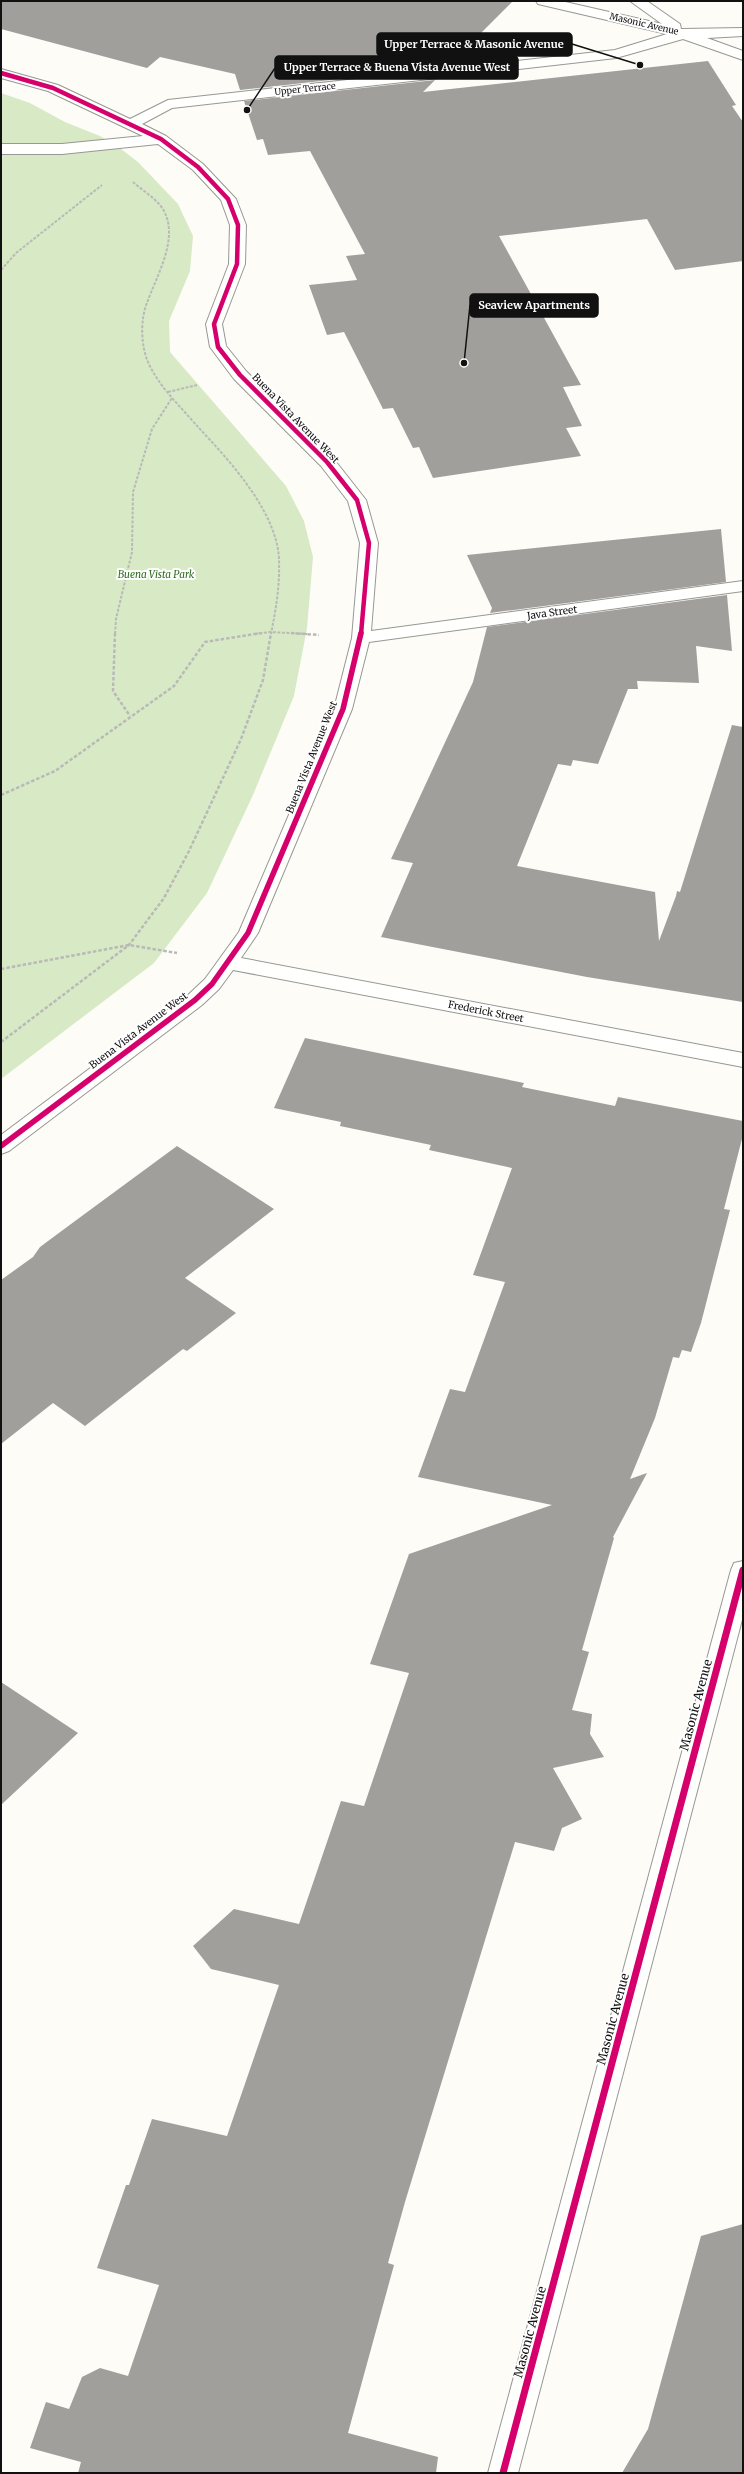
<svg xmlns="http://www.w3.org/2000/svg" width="744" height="2474" viewBox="0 0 744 2474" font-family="Merriweather,serif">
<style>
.forest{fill:#d8eac5}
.building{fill:#a19f9c}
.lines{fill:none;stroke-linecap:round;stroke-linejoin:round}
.minor-casing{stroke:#979795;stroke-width:2}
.path-far1{stroke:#b9b9b8;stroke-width:2;stroke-dasharray:3 1.5;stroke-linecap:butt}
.path{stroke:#b9b9b8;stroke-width:2.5;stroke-dasharray:3.5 2;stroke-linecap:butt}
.minor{fill:#fffffe;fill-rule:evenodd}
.cycleway-far2-casing{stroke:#fff;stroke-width:6}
.cycleway-far1-casing{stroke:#fff;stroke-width:8}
.cycleway-casing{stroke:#fff;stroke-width:10}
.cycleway-far2{stroke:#d6006c;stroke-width:4.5}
.cycleway-far1{stroke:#d6006c;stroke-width:5.5}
.cycleway{stroke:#d6006c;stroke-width:7}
.labels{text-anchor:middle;stroke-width:4;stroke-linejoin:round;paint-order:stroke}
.far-street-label{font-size:9px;fill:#111;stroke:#fff}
.street-label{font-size:10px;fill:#111;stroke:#fff}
.park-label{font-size:10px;font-style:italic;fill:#2f6b1f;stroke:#fff}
.near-street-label{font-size:12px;fill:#111;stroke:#fff}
.leader{fill:none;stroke:#111;stroke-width:1.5}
.callout-dot{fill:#111;stroke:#fff;stroke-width:1.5}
.callout{fill:#111;stroke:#111;stroke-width:1.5}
.callout-label{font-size:11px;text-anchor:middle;font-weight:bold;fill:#fff}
</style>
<rect width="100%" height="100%" fill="#fdfcf7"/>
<path class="forest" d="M1,93L30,103L65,122L100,136L121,149L138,162L178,204L193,236L190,271L169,321L170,352L286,486L304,521L313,557L307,628L294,696L253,795L207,893L154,963L1,1079Z"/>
<g class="building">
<path d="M1,1H513L447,67L240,90L235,74L160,57L147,68L1,29Z"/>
<path d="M708,61L736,105L732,106L743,122V261L675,270L647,219L499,236L581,385L563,387L582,426L566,428L581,456L433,478L419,447L413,448L393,408L383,409L344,332L327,335L309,285L357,280L346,256L365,254L310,151L268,155L263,139L257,140L244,101L435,80L423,92Z"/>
<path d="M721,529L726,582L490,613L492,608L467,555Z"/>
<path d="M727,595L732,651L696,646L699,683L637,681L638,689H628L598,764L573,760L571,766L558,764L517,866L655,892L659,941L676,896L677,891L680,892L732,725L743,727V1002L587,977L381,937L413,863L391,859L473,682L487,627Z"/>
<path d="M305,1038L524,1083L522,1087L615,1106L618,1097L743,1121V1135L724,1209L730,1210L701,1323L691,1352L682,1350L679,1358L673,1357L655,1418L630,1479L647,1473L613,1537L614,1538L582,1650L589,1652L572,1710L592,1714L590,1734L604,1757L553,1768L582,1819L562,1828L554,1851L515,1842L405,2202L388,2263L394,2265L348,2433L438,2457L436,2473H78L81,2462L30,2448L46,2402L69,2409L82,2377L100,2368L128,2376L159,2285L97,2268L126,2185H129L152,2119L227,2136L279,1985L211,1969L193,1946L234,1909L299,1924L341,1801L364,1806L409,1673L370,1664L409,1554L552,1505L418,1477L450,1389L465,1392L505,1282L473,1275L512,1168L429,1150L431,1145L340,1126L341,1122L274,1108Z"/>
<path d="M177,1146L274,1209L185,1278L236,1313L187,1351L183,1349L85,1426L53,1403L1,1444V1280L33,1257L40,1247L71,1224Z"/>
<path d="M1,1682L78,1733L1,1805Z"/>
<path d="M743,2224V2473H622L648,2429L701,2236Z"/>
</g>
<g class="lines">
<g class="minor-casing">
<g id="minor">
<path d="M536,1H561L662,24L630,1H647L680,24L681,29L743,28V36L707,38L743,51V60L683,39L616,58L172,108L142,124L166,136L203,164L236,199L246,225L245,264L222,324L226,346L246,371L333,458L366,500L378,543L371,631L743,581V591L369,642L352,709L258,933L241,958L743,1053V1067L233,970L219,989L202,1005L9,1151L1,1154V1135L188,995L205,979L239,932L334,709L352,638L360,543L348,501L321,466L234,379L210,347L206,324L229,264L230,225L221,200L193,170L158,144L62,154H1V144H62L143,136L48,91L1,78V69L58,85L130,119L168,100L615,50L667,34L538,4Z"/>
<path d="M743,1561V1616L518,2473H488L731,1570L734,1563Z"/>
</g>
</g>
<g class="path-far1">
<path d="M133,182C143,191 160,201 165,213C178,241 156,277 147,303C140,320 141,346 148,362C159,387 181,407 198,427C229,460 277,512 279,559C280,585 276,609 271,634"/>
<path d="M1,270L16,253L102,185"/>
<path d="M168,392L197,385"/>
<path d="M115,634L116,619L132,552L133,492L152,429L172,398"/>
<path d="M255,634L270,632L308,634"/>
</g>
<g class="path">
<path d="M115,633L113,691L130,716"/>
<path d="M291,633L319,635"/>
<path d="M1,795L55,771L174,686L205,642L261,633"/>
<path d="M1,969L129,945L177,953"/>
<path d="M1,1042L129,945L164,898L189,851L241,739L263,680L271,633"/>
</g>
<use href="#minor" class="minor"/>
<g class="cycleway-far2-casing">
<path id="cycleway-far2" d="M1,73L53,88L161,139L198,167L228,199L238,225L237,264L214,324L218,347L240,375L327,462L357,500L369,543L361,634"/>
</g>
<g class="cycleway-far1-casing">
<path id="cycleway-far1" d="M1,1146L195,1000L212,984L248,933L343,709L361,633"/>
</g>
<g class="cycleway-casing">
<path id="cycleway" d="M503,2473L743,1570"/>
</g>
<use href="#cycleway-far2" class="cycleway-far2"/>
<use href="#cycleway-far1" class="cycleway-far1"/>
<use href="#cycleway" class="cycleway"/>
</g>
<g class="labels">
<g class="far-street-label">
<text transform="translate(644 24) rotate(13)" y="3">Masonic Avenue</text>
<text transform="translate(305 89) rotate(-6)" y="3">Upper Terrace</text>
</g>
<g class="street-label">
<text transform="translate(296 418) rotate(46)" y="4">Buena Vista Avenue West</text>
<text transform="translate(552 612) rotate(-8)" y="4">Java Street</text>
<text transform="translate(311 757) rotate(-68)" y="4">Buena Vista Avenue West</text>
<text transform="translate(486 1011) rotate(11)" y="4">Frederick Street</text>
<text transform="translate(138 1030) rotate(-37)" y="4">Buena Vista Avenue West</text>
</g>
<g class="park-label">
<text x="156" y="578">Buena Vista Park</text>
</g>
<g class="near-street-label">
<text transform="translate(696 1705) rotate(-75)" y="4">Masonic Avenue</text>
<text transform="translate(613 2019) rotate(-75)" y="4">Masonic Avenue</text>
<text transform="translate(530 2332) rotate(-75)" y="4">Masonic Avenue</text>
</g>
</g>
<path class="leader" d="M640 65L572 44M247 110L275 68M464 363L470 305"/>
<g class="callout-dot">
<circle cx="640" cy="65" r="4"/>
<circle cx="247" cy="110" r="4"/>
<circle cx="464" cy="363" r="4"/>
</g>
<g class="callout">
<rect x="377" y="33" width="195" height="23" rx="4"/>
<rect x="275" y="56" width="243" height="23" rx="4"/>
<rect x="470" y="294" width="128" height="23" rx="4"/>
</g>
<g class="callout-label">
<text x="474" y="48">Upper Terrace &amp; Masonic Avenue</text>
<text x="397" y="71">Upper Terrace &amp; Buena Vista Avenue West</text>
<text x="534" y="309">Seaview Apartments</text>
</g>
<rect width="744" height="2474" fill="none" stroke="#111111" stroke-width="4"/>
</svg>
